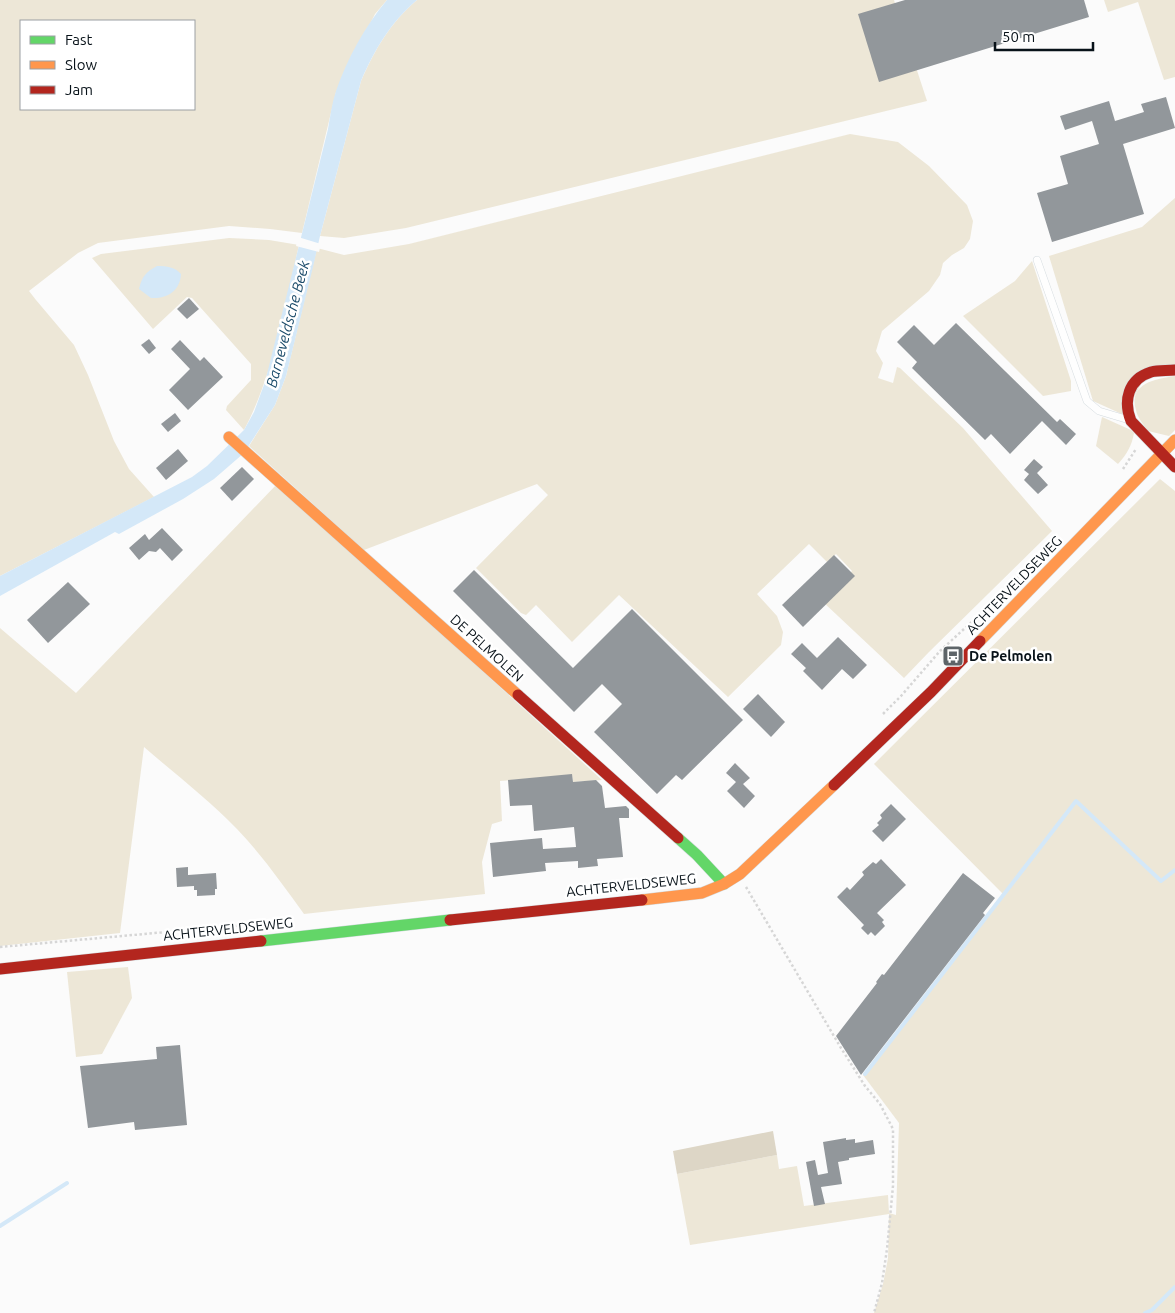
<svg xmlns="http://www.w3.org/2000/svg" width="1175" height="1313" viewBox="0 0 1175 1313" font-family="Ubuntu,sans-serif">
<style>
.green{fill:#ede7d7;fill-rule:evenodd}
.forest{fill:#ddd6c6}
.water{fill:#d4e8f8}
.pier{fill:#fbfbfb}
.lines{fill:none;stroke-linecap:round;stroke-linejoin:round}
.stream{stroke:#d4e8f8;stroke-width:4}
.building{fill:#92979b}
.lane-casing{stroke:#d4dbdf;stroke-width:8}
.fast-casing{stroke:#d4dbdf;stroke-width:12}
.slow-casing{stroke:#d4dbdf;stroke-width:12}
.jam-casing{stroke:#d4dbdf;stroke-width:12}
.path{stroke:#d6d6d6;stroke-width:2.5;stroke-dasharray:2.5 2.5;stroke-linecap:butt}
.lane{stroke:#fefefe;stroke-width:7}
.fast{stroke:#63d668;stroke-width:11}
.slow{stroke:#ff974d;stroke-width:11}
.jam{stroke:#b3261e;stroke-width:11}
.labels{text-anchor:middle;stroke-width:5;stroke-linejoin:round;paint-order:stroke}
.street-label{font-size:14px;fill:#081219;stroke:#fff}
.poi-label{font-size:14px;font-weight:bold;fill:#081219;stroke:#fff;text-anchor:start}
.water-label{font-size:15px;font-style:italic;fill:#1c4c6b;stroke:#fff}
</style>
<rect width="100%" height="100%" fill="#fbfbfb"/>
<g class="green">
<path d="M0,0H387L375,14L336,92L302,233L270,229L229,226L98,243L78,253L29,291L36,300L74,345L88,375L114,441L129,469L154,497L0,576ZM21,21H194V109H21Z"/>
<path d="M417,0H894L927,101L406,228L344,238L320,236L361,81C375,49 390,23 417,0Z"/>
<path d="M1104,0H1175V77L1164,80L1138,2L1108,12Z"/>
<path d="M850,134L898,142L929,166L967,205L973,221L970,239L964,248L952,255L943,263L940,275L929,291L882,331L876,351L883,363L878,378L893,383L897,367L900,368L963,428L1052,531L929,652L904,678L822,601L852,571L836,554L827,562L809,544L757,594L777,616L783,632L781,645L728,697L619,595L572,642L536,605L526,615L521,613L476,568L548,495L537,484L364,550L249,446L275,405L286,376L317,248L344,255L409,244Z"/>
<path d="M1175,198V364L1150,368L1124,415L1093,401L1049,256L1142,227Z"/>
<path d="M229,238L269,240L299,245C285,305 273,376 244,430L226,410L227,406L251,380V364L192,298L187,297L153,329L92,258L101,254Z"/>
<path d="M1032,261L1071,381V391L1043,396L963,316L1015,281Z"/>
<path d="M1175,376V430L1169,436L1148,431C1144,425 1137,417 1136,410C1128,383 1156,379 1175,376Z"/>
<path d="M1102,417L1131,430L1134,433C1132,445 1127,454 1118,464L1096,446Z"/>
<path d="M1160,479L1175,491V1313H874L883,1284L888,1258L889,1214L690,1245L677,1174L777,1155L779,1169L797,1166L804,1206L888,1195L889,1213L896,1215L899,1123L863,1075L1003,894L874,764Z"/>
<path d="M277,484L602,780L573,782L572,775L500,781L502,821L492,824L482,862L485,894L304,914C283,885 262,855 237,829C208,799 175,774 144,747L120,933L0,946V628L76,693Z"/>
<path d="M128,967L132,998L102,1054L76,1057L67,972Z"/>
</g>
<path class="forest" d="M773,1131L777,1155L677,1174L673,1151Z"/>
<g class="water">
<path d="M387,0H417C390,23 375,49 361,81L320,236L313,267L286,376L275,405L244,453L214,479L183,499L119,534L115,532L0,596V576L192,477L207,466L244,430L254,412L265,382L328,129C330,117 332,103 336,91C347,59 365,26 387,0Z"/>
<path d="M157,266C167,266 175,267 181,274C180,291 167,299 151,298L139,289C142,276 146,272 157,266Z"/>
</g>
<path class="pier" d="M298,237L321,244L319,252L296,246Z"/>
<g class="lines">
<g class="stream">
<path d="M865,1074L1076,801L1161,881L1175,870"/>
<path d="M0,1226L67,1183"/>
<path d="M1145,1313L1152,1310L1175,1287"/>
</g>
</g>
<g class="building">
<path d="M905,0H1084L1089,17L879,82L858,14Z"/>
<path d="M1166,97L1175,128L1123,144L1144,214L1052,242L1037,193L1068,184L1060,156L1099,144L1092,121L1065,130L1060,116L1109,101L1115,121L1144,112L1141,104Z"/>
<path d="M189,298L199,309L187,319L177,309Z"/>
<path d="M956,323L1057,422L1060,419L1076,434L1066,445L1042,421L1010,454L991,434L985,440L912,368L917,362L897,342L914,325L934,345Z"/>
<path d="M149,339L156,348L149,354L141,345Z"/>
<path d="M180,340L200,361L204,357L223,377L188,410L169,390L190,369L171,349Z"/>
<path d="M175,413L181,421L168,432L161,424Z"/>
<path d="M178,449L188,461L166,480L156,468Z"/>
<path d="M1034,459L1043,467L1037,473L1048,485L1038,494L1024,480L1029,474L1024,470Z"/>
<path d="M242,467L254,479L232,501L220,488Z"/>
<path d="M162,528L183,550L172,561L160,548L156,552L149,551L139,560L129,548L145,534L149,540Z"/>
<path d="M834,555L855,576L803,627L782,605Z"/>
<path d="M474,570L573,668L632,609L743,720L682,780L676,775L657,794L594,732L622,704L602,684L574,712L453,591Z"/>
<path d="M68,582L90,604L48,643L27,620Z"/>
<path d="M838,637L867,665L853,679L842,669L822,690L803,671L806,668L791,654L802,643L817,658Z"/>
<path d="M758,694L785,722L771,737L743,709Z"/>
<path d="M735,763L750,778L743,784L755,796L744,808L727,791L736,782L726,773Z"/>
<path d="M572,774L573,782L596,780L602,786L605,808L626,806L629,809V818H619L623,857L597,859L598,866L578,868V861L545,863L546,871L493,877L490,843L542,838L543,849L576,847L574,827L534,831L532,805L510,806L508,780Z"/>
<path d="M891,804L906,819L883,842L872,831L879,825L877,823L882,818L880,815Z"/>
<path d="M881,859L906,885L877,913L884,920L882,922L885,926L875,936L871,932L868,935L861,928L864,925L837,897L847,887L850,890L864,875L862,872L873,862L876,864Z"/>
<path d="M188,867V875L216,873L217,889H215V895L197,896V890H194V886L177,887L176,868Z"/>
<path d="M963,873L995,898L983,913L985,915L861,1075L836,1036L877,983L876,982L882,974L884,975Z"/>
<path d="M180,1045L187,1125L135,1130L134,1122L88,1128L80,1066L157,1059L156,1047Z"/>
<path d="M846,1138V1140L855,1139V1143L873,1140L875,1154L849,1158V1160L838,1162L842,1184L821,1187L825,1204L814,1206L806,1162L815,1160L818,1175L828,1173L823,1142Z"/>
</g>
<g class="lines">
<g class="lane-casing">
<path id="lane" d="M1037,260L1087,401L1099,411L1129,420"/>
</g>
<g class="fast-casing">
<g id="fast">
<path d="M678,838L697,855L724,884"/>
<path d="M261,941L450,920"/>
</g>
</g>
<g class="slow-casing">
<g id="slow">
<path d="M229,437L518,695"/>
<path d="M980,641L1175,440"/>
<path d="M642,900L702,893L724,884L740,874L834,785"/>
</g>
</g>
<g class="jam-casing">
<g id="jam">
<path d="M1175,370C1167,371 1159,370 1151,372C1128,379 1123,401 1131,421L1175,467"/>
<path d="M518,695L678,838"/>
<path d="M834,785L931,692L980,641"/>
<path d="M450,920L642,900"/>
<path d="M0,969L261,941"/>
</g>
</g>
<g class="path">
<path d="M1123,469L1136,449"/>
<path d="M883,714L901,696L940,651L1001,595L1034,561"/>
<path d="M746,887L841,1048L865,1086L880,1104L893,1129V1186L887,1249L882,1283L874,1313"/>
<path d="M0,947L255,924"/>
</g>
<use href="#lane" class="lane"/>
<use href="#fast" class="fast"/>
<use href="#slow" class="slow"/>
<use href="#jam" class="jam"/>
</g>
<defs>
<g id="bus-square" transform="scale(1.125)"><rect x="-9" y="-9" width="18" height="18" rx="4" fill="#5d6468" stroke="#fff"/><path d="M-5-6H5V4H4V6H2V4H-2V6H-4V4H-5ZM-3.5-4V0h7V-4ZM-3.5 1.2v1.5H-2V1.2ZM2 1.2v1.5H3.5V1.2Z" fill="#fff"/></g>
</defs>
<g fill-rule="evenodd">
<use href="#bus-square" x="953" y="656"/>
</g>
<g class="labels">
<g class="street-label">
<text transform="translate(1014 585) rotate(-46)" y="5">ACHTERVELDSEWEG</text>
<text transform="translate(487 648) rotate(42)" y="5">DE PELMOLEN</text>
<text transform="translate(631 885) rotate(-6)" y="5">ACHTERVELDSEWEG</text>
<text transform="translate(228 929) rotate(-6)" y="5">ACHTERVELDSEWEG</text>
</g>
<g class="poi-label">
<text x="969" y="661">De Pelmolen</text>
</g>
<g class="water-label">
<text transform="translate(288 324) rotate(-75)" y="5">Barneveldsche Beek</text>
</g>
</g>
<rect x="20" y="20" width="175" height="90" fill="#ffffff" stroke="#9ca0a3"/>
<rect x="30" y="36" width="25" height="8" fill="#63d668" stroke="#9ca0a3"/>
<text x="65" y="45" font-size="15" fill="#081219">Fast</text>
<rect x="30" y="61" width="25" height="8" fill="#ff974d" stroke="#9ca0a3"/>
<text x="65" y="70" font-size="15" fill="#081219">Slow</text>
<rect x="30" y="86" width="25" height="8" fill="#b3261e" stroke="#9ca0a3"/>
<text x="65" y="95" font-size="15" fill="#081219">Jam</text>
<path d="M995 42v8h98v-8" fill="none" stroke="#081219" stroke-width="2.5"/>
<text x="1002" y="42" font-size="15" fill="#081219" stroke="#ffffff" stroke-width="4" paint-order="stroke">50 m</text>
</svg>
